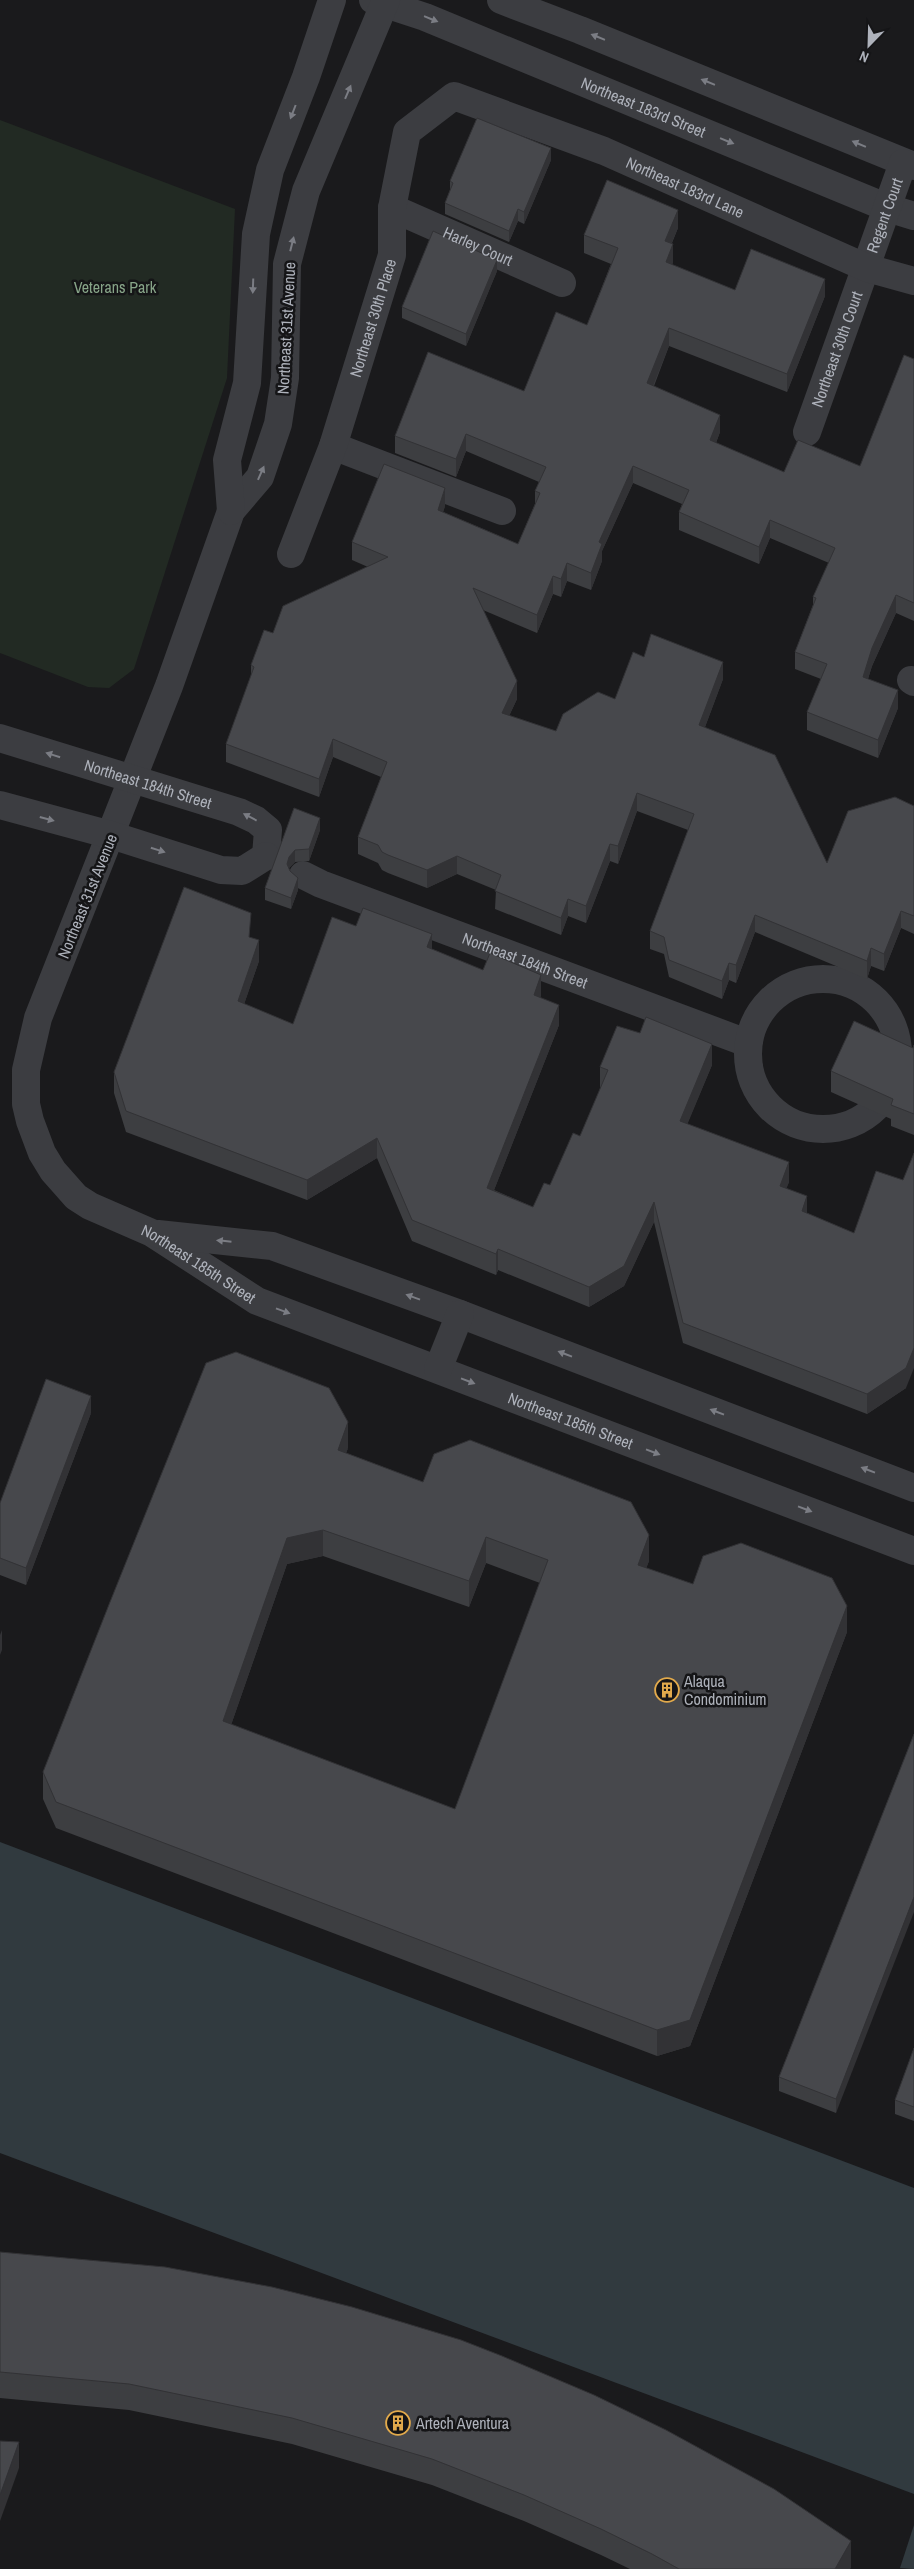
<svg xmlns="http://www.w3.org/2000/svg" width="914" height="2569" viewBox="0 0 914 2569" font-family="'Archivo Narrow',sans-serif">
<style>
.green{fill:#222a23}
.water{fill:#313a3f}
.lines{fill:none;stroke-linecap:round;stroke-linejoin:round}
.minor{stroke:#3c3d41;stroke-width:28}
.wall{fill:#3d3e41;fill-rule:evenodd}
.shaded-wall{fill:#323235}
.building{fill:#47484c;stroke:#323235;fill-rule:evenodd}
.oneway{fill:#7b7d84}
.labels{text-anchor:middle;stroke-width:5;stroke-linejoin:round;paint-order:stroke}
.street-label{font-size:16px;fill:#aeb2bb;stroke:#151517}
.park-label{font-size:16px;fill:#87a488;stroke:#151517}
.poi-label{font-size:16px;fill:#aeb2bb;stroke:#151517;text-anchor:start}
</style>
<rect width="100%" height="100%" fill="#1a1a1c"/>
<path class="green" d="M0,120L235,209L227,378L134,669L109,688L88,687L0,653Z"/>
<g class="water">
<path d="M0,1842L914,2188V2494L0,2153Z"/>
<path d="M914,2525V2569L900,2568Z"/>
</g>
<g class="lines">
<g class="minor">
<path id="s1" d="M373,0L425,17L888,208L914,216"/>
<path id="s2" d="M386,0L306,191L287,264L285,378L278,424L260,477L231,511L169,686L38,1018L26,1070V1104L30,1121L42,1153L53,1171L76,1197L90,1206L152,1233L257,1301L914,1551"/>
<path d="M501,0L580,30L914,166"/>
<path id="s3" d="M392,208L562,283"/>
<path id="s4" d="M807,432L903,163"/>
<path d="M333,446L502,511"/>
<path d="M231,511L227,460L247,383L256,234L270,170L306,77L332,0"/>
<path id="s5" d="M291,554L333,446L392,255V208L407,132L454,96L604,151L867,268L914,281"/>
<path d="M911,680L914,682"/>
<path id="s6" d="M0,738L239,812L256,820L268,830L266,856"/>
<path d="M0,805L111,835L221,870L242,871L266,856"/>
<path id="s7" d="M303,875L321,884L747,1043"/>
<circle cx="823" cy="1054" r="75"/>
<path d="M158,1234L272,1246L460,1314L914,1488"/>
<path d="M438,1369L460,1314"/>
</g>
</g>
<g class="wall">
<path d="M551,160L524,224L518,221L509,242L445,214V203L450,190V181Z"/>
<path d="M678,228L672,243L673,262L672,265L735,290L825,296L787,392L669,346L654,386L720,432L716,443L784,472L860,466L914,359V621L896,613L872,666L868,679L898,708L878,758L807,730V712L821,679L795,669V652L813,605V597L829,563L770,538L759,564L679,530V512L682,504L633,483L602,551V561L591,590L567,581L561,597L553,594L537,633L483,610L517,699L509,716L556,731L615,699L644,657L723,679L705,727L827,863L914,806V934L901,928L884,971L871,966L867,979L755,932L736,983L729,980L722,999L669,977L664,954L650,949V931L688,830L637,811L618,864L610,861L586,923L568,916L561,935L495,909L496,890L457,874L427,888L388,873L382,870L378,863L358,854V837L381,777L333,757L319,797L226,762V744L251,676V665L273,633L368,567L352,560V542L445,506L443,512L518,544L535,504V491L539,482L466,451L456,477L395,453V436L524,391L587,325L611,264L584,253V235Z"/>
<path d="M497,271L466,346L402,318V307Z"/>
<path d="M294,808L320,830L309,861L295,862L289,868L298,890L291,909L265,900V888Z"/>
<path d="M356,926L432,949L541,995L540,998L559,1025L494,1190L533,1207L550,1185L580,1136L601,1087H600V1067L712,1065L687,1124L789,1182L786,1188L807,1213L854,1233L903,1180L906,1388L867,1414L683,1343L654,1222L624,1286L589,1307L498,1270L496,1275L412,1241L377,1158L307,1200L126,1132L114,1093V1072L250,937L259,961L244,1004L293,1024Z"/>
<path d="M914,1045V1135L891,1126V1119L831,1092V1071L913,1048Z"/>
<path d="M91,1413L26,1585L0,1575V1503Z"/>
<path d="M348,1448L346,1453L423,1482L649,1561L646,1568L693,1584L847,1632L690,2046L657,2056L56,1828L43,1799V1772ZM323,1556L469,1607L486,1563L540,1583L455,1809L231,1725L287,1564Z"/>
<path d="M914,1734L836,2113L779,2091V2077Z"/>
<path d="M914,2048V2121L895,2114V2100Z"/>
<path d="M0,2252L851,2567L850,2569H630L601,2555L524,2521L432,2485L292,2444L129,2410L0,2398Z"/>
</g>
<g class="shaded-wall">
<path d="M551,148V160L524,224V212Z"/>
<path d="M518,209V221L509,242V231Z"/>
<path d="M678,210V228L665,258V241Z"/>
<path d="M673,244V262L666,280V262Z"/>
<path d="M497,260V271L466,346V334Z"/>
<path d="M825,279V296L787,392V374Z"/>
<path d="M669,328V346L647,401V383Z"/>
<path d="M720,415V432L710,458V440Z"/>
<path d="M466,434V451L456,477V459Z"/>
<path d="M633,466V483L602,551V561L591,590V573L599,542Z"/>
<path d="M445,488V506L438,528V510Z"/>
<path d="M770,520V538L759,564V547Z"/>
<path d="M567,563V581L561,597V579Z"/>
<path d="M553,576V594L537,633V615Z"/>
<path d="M896,595V613L872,666L863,694V677L872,648Z"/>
<path d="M723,662V679L699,743V725Z"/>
<path d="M517,681V699L502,731V713Z"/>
<path d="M898,690V708L878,758V740Z"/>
<path d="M333,739V757L319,797V779Z"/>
<path d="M637,793V811L618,864V846Z"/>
<path d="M320,818V830L309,861V849Z"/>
<path d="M610,844V861L586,923V906Z"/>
<path d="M295,850V862L289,868L287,864L289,857Z"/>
<path d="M457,856V874L427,888V870Z"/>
<path d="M298,878V890L291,909V898Z"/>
<path d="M568,899V916L561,935V918Z"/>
<path d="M901,911V928L884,971V954Z"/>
<path d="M755,915V932L736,983V965Z"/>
<path d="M432,934V954L427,947Z"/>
<path d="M259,940V961L238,1022V1001Z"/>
<path d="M871,948V966L867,979V961Z"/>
<path d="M729,963V980L722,999V981Z"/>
<path d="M541,975V995L534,1016V995Z"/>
<path d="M559,1005V1025L487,1208V1188Z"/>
<path d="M712,1044V1065L680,1142V1121Z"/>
<path d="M377,1138V1158L307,1200V1180Z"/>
<path d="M789,1162V1182L780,1206V1186Z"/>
<path d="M807,1196V1217L802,1211Z"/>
<path d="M654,1202V1222L624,1286L589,1307V1287Z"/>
<path d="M498,1249V1270L496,1275V1254Z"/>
<path d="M914,1348V1368L906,1388L867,1414V1394Z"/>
<path d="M91,1396V1413L26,1585V1568Z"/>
<path d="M348,1422V1448L338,1476V1450Z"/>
<path d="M323,1530V1556L287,1564L223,1748V1721L287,1538Z"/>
<path d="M649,1535V1561L638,1591V1565Z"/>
<path d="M486,1537V1563L469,1607V1581Z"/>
<path d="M847,1606V1632L690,2046L657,2056V2030Z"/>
<path d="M2,1630V1650L0,1655V1635Z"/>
<path d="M914,1897V1912L836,2113V2099Z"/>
<path d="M19,2442V2468L0,2521V2495Z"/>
<path d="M851,2541V2567L850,2569H835Z"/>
</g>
<g class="building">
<path d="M477,118L551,148L524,212L518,209L509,231L445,203L453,183L450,181Z"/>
<path d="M607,180L678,210L665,241L673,244L666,262L735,290L751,249L825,279L787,374L669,328L647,383L720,415L710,440L784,472L798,440L860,466L904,355L914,359V603L896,595L872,648L863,677L898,690L878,740L807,712L827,664L795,652L816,598L813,597L835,548L770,520L759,547L679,512L689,490L633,466L599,542L602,544L591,573L567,563L561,579L553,576L537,615L473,588L517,681L502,713L556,731L563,714L598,692L615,699L633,652L644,657L651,634L723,662L699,725L775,755L827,863L848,811L895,797L914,806V916L901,911L884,954L871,948L867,961L755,915L736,965L729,963L722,981L669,960L664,937L650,931L694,814L637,793L618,846L610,844L586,906L568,899L561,918L495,891L501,875L457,856L427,870L388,855L382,852L378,845L358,837L387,762L333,739L319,779L226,744L254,667L251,665L264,630L273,633L283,606L388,557L352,542L384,464L445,488L438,510L518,544L540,493L535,491L546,467L466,434L456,459L395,436L428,352L524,391L556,312L587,325L618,248L584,235Z"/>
<path d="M433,231L497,260L466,334L402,307Z"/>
<path d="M294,808L320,818L309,849L295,850L289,857L287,864L290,871L298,878L291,898L265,888Z"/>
<path d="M184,887L251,913L249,937L259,940L238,1001L293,1024L332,917L356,926L363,908L432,934L427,947L483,970L490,953L541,975L534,995L559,1005L487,1188L533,1207L544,1183L550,1185L573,1133L580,1136L608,1070L600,1067L617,1026L640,1033L646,1017L712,1044L680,1121L789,1162L780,1186L807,1196L802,1211L854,1233L876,1171L903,1180L914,1153V1348L906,1368L867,1394L683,1323L654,1202L624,1266L589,1287L498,1249L496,1254L412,1220L377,1138L307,1180L126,1111L114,1072Z"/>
<path d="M854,1021L913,1048L914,1045V1114L891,1105L893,1099L831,1071Z"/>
<path d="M236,1352L329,1388L348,1422L338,1450L423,1482L434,1454L470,1440L631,1502L649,1535L638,1565L693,1584L703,1556L741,1543L832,1578L847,1606L690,2020L657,2030L56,1802L43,1772L110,1602L206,1363ZM323,1530L469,1581L486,1537L548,1560L455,1809L223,1721L287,1538Z"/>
<path d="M46,1379L91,1396L26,1568L0,1558V1503Z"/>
<path d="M914,1734V1897L836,2099L779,2077Z"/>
<path d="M914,2048V2107L895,2100Z"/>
<path d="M0,2252L165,2267L272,2287L352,2307L461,2340L502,2356L594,2395L666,2430L774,2489L851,2541L835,2569H679L652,2554L601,2529L524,2495L432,2459L292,2418L129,2384L0,2372Z"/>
<path d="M0,2441L19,2442L0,2495Z"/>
</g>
<defs><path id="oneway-solid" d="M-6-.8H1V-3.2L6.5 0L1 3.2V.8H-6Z" transform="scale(1.25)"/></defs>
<g class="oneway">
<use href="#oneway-solid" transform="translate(431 19) rotate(22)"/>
<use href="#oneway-solid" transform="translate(598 37) rotate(-158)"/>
<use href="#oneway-solid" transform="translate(708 82) rotate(-158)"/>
<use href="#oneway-solid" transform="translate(348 92) rotate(-67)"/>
<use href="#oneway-solid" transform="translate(293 112) rotate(111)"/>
<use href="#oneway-solid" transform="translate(727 141) rotate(22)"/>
<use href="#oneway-solid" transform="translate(859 144) rotate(-157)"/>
<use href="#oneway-solid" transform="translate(292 244) rotate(-76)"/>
<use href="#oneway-solid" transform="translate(253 286) rotate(92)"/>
<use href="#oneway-solid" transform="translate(261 473) rotate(-66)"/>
<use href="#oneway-solid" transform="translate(53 755) rotate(-162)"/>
<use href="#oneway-solid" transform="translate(250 817) rotate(-152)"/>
<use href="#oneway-solid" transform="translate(47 819) rotate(15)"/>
<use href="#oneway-solid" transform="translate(158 850) rotate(18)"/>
<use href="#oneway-solid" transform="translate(224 1241) rotate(-174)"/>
<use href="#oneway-solid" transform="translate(413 1297) rotate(-160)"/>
<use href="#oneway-solid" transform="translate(283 1311) rotate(20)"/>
<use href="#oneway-solid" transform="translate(565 1354) rotate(-159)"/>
<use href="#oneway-solid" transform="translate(468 1381) rotate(21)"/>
<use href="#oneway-solid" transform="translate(717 1412) rotate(-159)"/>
<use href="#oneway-solid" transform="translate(653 1452) rotate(21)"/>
<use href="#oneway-solid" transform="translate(868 1470) rotate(-159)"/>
<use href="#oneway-solid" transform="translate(805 1509) rotate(21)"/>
</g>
<defs>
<g id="building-ring" transform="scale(1.25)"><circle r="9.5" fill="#151517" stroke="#e2aa4c" stroke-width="1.5"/><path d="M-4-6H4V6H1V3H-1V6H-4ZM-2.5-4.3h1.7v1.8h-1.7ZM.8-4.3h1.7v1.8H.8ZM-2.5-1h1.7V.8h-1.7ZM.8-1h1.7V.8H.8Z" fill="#e2aa4c"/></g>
</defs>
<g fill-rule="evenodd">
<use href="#building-ring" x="667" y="1690"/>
<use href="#building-ring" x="398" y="2423"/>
</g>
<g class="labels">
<g class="street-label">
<text dy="6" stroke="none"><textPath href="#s1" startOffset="291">Northeast 183rd Street</textPath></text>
<text dy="6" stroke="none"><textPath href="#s5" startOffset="748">Northeast 183rd Lane</textPath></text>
<text dy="6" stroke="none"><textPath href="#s4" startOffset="230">Regent Court</textPath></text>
<text dy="6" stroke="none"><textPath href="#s3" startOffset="94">Harley Court</textPath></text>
<text dy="6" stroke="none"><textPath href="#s5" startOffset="250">Northeast 30th Place</textPath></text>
<text transform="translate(286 328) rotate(-87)" y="6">Northeast 31st Avenue</text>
<text dy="6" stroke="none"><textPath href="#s4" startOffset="88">Northeast 30th Court</textPath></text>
<text dy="6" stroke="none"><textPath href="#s6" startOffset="155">Northeast 184th Street</textPath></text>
<text transform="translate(87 896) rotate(-68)" y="6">Northeast 31st Avenue</text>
<text dy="6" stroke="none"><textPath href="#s7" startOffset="238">Northeast 184th Street</textPath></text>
<text dy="6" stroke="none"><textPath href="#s2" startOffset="1421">Northeast 185th Street</textPath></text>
<text dy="6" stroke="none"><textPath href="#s2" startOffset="1826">Northeast 185th Street</textPath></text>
</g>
<g class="park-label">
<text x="115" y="293">Veterans Park</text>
</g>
<g class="poi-label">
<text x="684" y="1687">Alaqua<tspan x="684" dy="18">Condominium</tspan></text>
<text x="416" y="2429">Artech Aventura</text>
</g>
</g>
<g transform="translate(869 45) rotate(203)" stroke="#151517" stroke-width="4" paint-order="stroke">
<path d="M0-4L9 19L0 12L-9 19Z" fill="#aeb2bb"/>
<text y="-8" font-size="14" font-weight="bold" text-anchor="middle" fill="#aeb2bb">N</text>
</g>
</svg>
